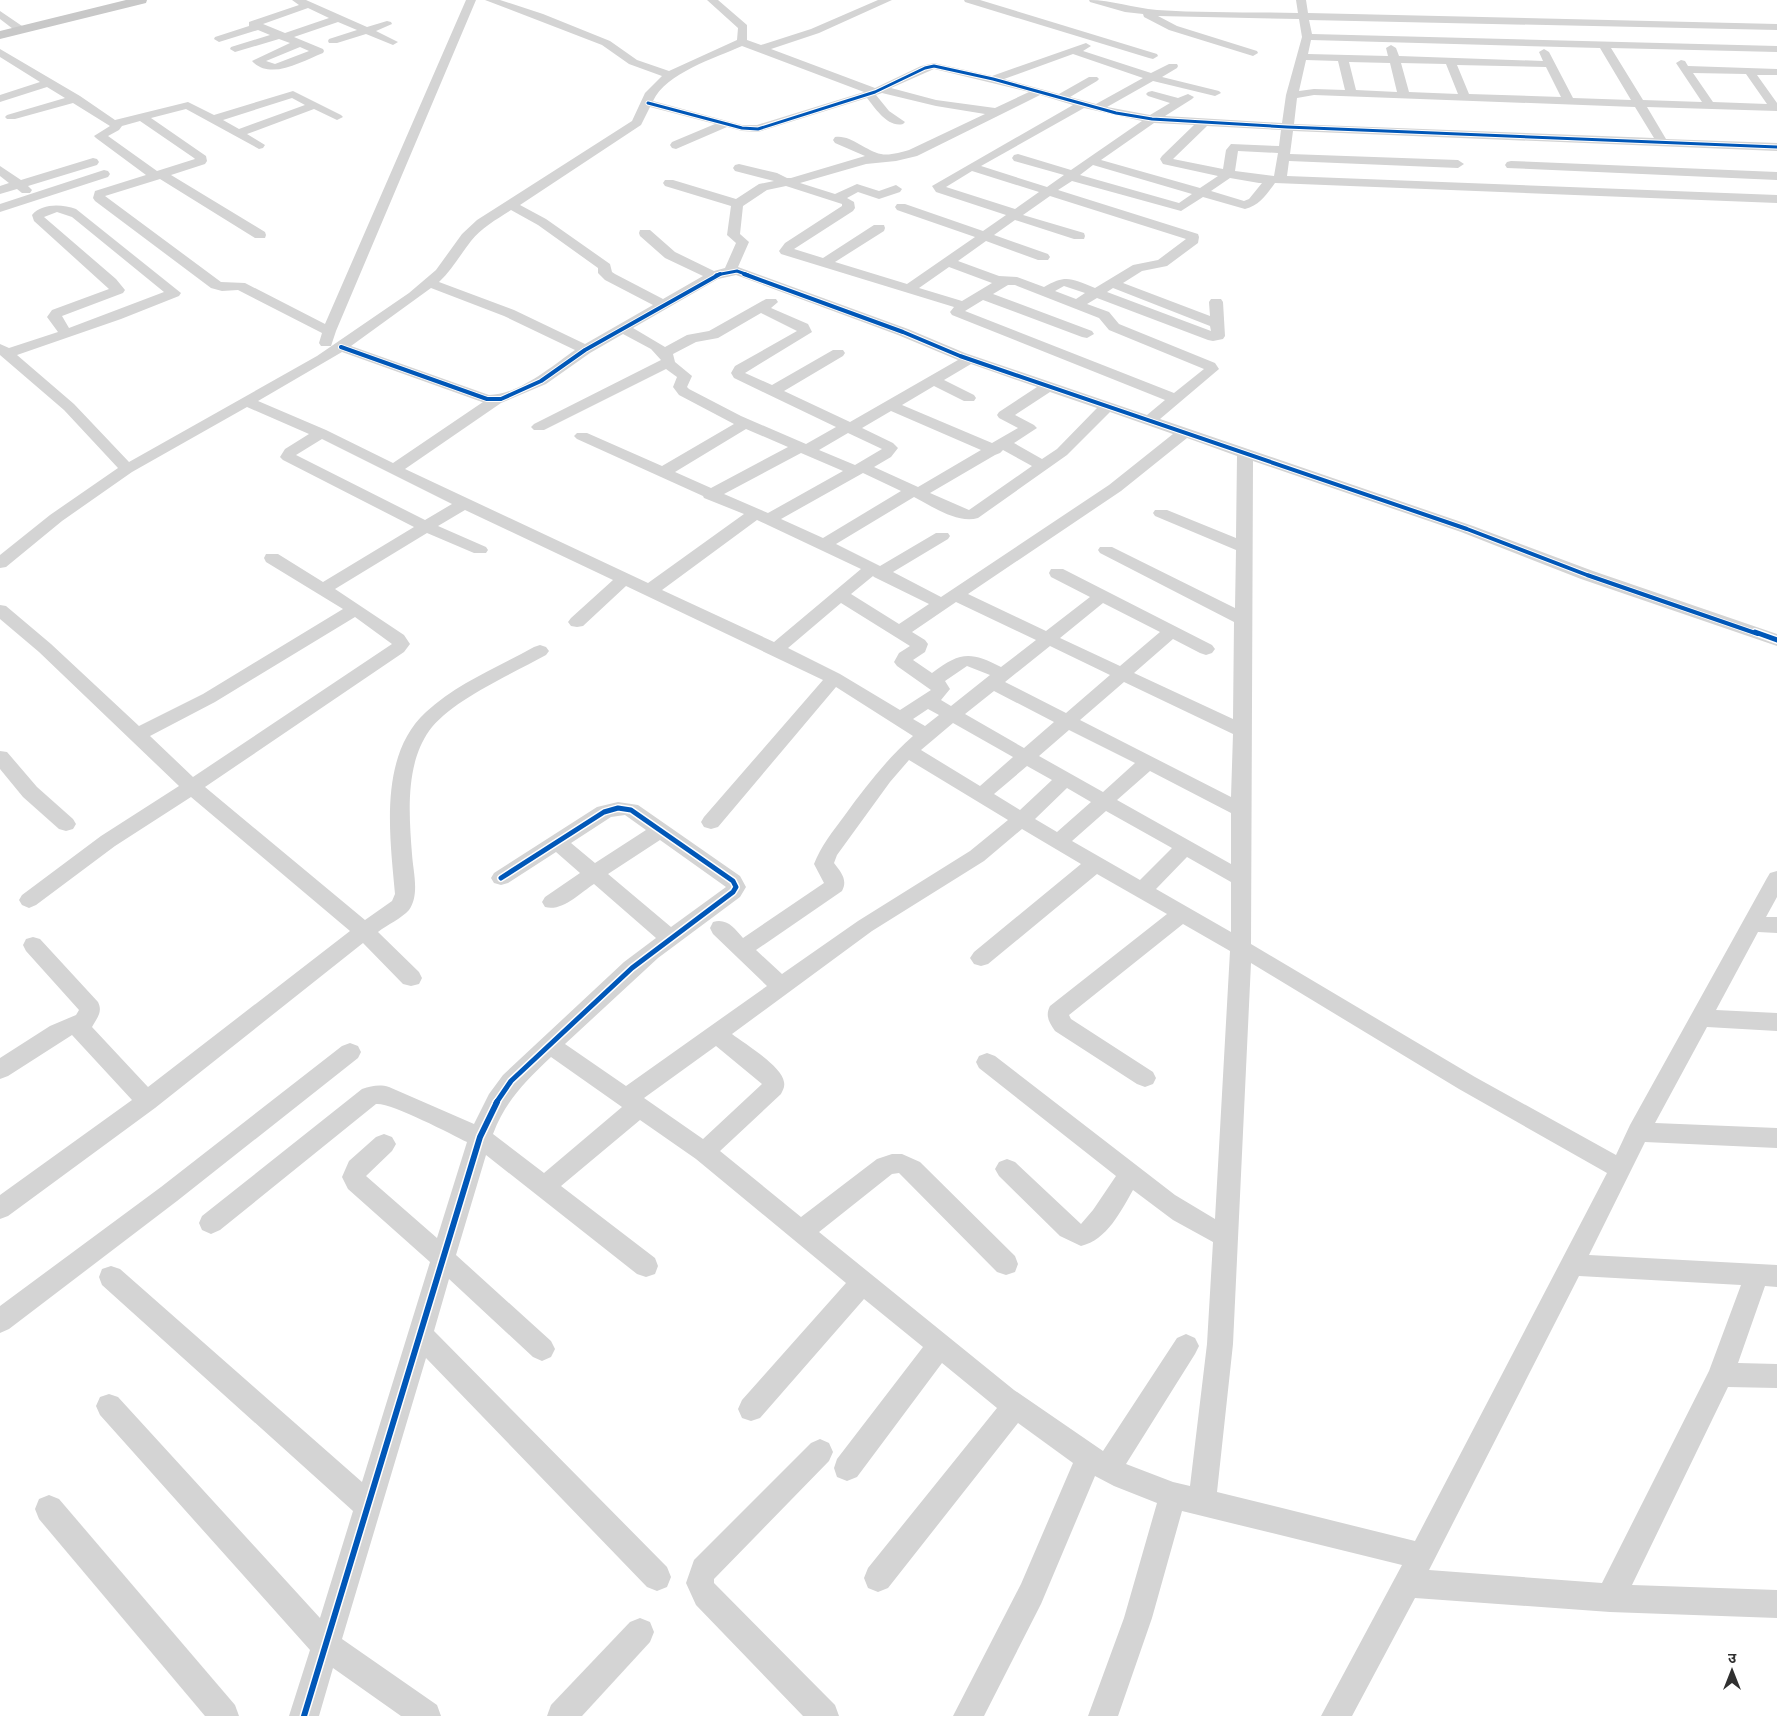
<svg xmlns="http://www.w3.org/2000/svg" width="1777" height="1716" viewBox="0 0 1777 1716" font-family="'Golos Text','Noto Sans Devanagari',sans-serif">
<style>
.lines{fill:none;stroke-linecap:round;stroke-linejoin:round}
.minor{fill:#d4d4d4;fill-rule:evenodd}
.major{fill:#c8c8c8;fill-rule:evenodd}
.cycleway-far3-casing{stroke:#fff;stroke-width:5}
.cycleway-far2-casing{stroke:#fff;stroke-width:6}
.cycleway-far1-casing{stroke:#fff;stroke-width:8}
.cycleway-casing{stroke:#fff;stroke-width:9}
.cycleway-far3{stroke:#0057b8;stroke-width:3}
.cycleway-far2{stroke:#0057b8;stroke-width:4}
.cycleway-far1{stroke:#0057b8;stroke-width:5}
.cycleway{stroke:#0057b8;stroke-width:6}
</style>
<rect width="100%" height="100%" fill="#fff"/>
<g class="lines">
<g class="minor">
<path d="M292,0H306L367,27L387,21L391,22L392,24L376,31L398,42L393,45L366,34L337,43H329L328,41L329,39L357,30L338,22L294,37L323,49L324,51L323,53C302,61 271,81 252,61L290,43L279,39L235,52L230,49L231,47L270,35L258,30L219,42L214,39L215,37L249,26V22L299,5ZM308,8L329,18L285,33L263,24ZM300,47L309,51L275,64L266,61Z"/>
<path d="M466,0H476L336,331L331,346H321L319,343L322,333L238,290L222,291L211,288L95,201L93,198L95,191L146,175L96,138L94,136L110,126L73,103L15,119H7L5,117L7,115L65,98L47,87L0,102V95L40,82L0,57V49L80,96L115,120L188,102L214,115L293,91L341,115L343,117L337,120L314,109L247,134L265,145L263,148L259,149L186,109L151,118L206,156L207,161L205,164L171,175L265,232L266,235L265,238H255L160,179L105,196L221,282L245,283L325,324ZM292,98L305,105L239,129L223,120ZM140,121L194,158L195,159L157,171L108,136L119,130L122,126Z"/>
<path d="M485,0H500L543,14L610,41L637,60L669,71L737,40L738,28L707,0H718L747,25V40L761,45L811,29L878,0H892L819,33L771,49L875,88L921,66L934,63L992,76L1086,43L1091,46L1083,51L1151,73L1169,64H1177L1178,66L1177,68L1162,77L1219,91L1221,93L1215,96L1153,81L1107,107L1150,115L1170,103L1148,96L1146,94L1148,92L1152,91L1178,98L1188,94L1194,97L1192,99L1165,116L1282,123L1286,95L1302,37L1299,19L1158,16L1177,26L1257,51L1258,53L1253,56L1169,30L1144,17L1143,14L1125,12L1090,2L1089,0C1112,0 1133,8 1157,10C1203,13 1251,12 1298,13L1296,0H1306L1308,13L1777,24V30L1309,20L1312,34L1777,46V52L1611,48L1643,100L1702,102L1676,63L1681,60L1685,61L1688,66L1777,69V75H1757L1777,103V111L1647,107L1666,139L1777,143V151L1293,131L1290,154L1458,160L1464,164L1458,168L1289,161L1287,176L1777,195V203L1275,183C1266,195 1260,205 1245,209L1203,197L1181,211L1072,181L1058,190L1198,234L1199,237L1198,243L1167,266L1142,271L1123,283L1210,316L1209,302L1211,299H1221L1223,302L1225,336L1223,339L1213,341L1208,340L1097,298L1087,304L1109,312L1119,324L1215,363L1219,369L1160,419L1473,526L1593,571L1777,634V646L1581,579L1461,532L1253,461L1251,944L1475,1077L1616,1155L1630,1125L1767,878L1770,873L1777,871V897L1766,917H1777V933L1758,932L1716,1010L1777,1013V1031L1707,1027L1655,1123L1777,1128V1148L1645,1142L1589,1255L1777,1265V1287L1765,1286L1738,1363L1777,1364V1388L1728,1387L1632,1585L1777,1590V1618L1610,1612L1415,1598L1352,1716H1321L1402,1565L1182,1511L1152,1618L1118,1716H1088L1124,1618L1157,1503L1114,1486L1095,1476L1041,1604L984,1716H953L1021,1584L1073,1463L1018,1423L888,1588L878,1592L868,1588L864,1578L868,1568L997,1408L942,1363L857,1477L847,1481L837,1477L834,1468L837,1459L923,1347L864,1299L760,1418L751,1421L742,1418L738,1409L742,1400L846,1283L696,1159L640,1120L561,1186L655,1258L658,1266L655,1274L646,1277L637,1274L486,1155L456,1255L551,1341L555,1349L551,1357L542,1361L533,1357L449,1279L434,1331L667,1567L671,1577L667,1587L657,1591L647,1587L426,1358L342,1639L437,1705L441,1716H401L333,1668L319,1716H289L310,1650L100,1415L96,1406L100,1397L109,1394L118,1397L320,1618L353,1511L102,1285L99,1277L102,1269L111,1266L120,1269L362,1482L430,1262L348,1189L342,1177L349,1161L376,1137L384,1134L392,1137L396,1144L392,1151L366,1176L437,1238L467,1142C451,1134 390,1102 376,1104L220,1230L211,1234L202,1230L199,1223L202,1216L362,1089C372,1086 379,1084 389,1087L474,1124L489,1094L503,1075L624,962L656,938L594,884C580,893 562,912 545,907L542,902L545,897L580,873L556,852L508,883L501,885L494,883L491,878L494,873L597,807L618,802L638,805L740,876L746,887L740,897L658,958L565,1044L626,1086L767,986L713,934L710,928L713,922C727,918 734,928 743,938L824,883L814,864C821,846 833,831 845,815C866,786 886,760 913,736L836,687L718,827L711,829L704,827L701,822L704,817L823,680L626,586L583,626L577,627L571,626L568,622L571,618L613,580L465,510L438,526L486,547L488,550L486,553H474L427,533L335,589L404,635L410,644L404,652L205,787L365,920L392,901L395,894C390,836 378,756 426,712C456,684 498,667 534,647L540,645L546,647L549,651L546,655C512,674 451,700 429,731C405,765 409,815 412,854C413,871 420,895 409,910C402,918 387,925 378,932L419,972L422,978L419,984L411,986L403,984L363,943L155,1108L8,1216L0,1219V1195L132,1100L72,1035L8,1076L0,1079V1058L50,1026L76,1015L79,1010L26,951L23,945L26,939L33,937L40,939L98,1002C103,1012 97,1018 92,1027L148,1087L350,931L191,797L115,846L36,905L29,908L22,905L19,900L22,895L101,836L179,786L39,652L0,619V605L6,606L51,644L139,726L203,694L343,609L266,562L264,558L266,554H278L323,582L414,527L283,460L280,457L285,449L309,434L247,407L132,472L62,521L6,567L0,568V555L50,515L118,468L64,410L0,355V344L9,348L58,332L47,317L52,310L109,289L34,221L32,215C42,203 62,204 76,209L181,293L179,296L121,319L17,355L74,404L129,462L317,356L409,293L436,270L462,234L477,220L632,121L645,93L662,76L629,64L602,45ZM1311,40L1600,48L1631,100L1573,98L1549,52L1544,49L1539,52L1543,61L1399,56L1396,48L1391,45L1386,48L1388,56L1308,54ZM742,46L864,92L757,125H742L653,101C666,73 715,58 742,46ZM1073,54L1143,78L1096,104L1070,97L1097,81L1099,79L1097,77H1089L1059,94L1004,79ZM1306,60L1338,61L1345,90L1314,89L1299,91ZM1349,62L1390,63L1397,92L1356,90ZM1401,63L1446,64L1458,94L1409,92ZM1457,65L1546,67L1561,97L1469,94ZM934,69L1029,92L995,108L936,100L891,88ZM1693,73L1746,74L1767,104L1713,102ZM882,93L936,106L985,114L909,150C901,152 889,156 881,154C866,151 850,134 835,137L833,140L835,143L865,156L791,178H787L777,173L739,164L735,165L733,168L735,171L774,181L759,184L736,199L673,180H665L663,183L665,186L731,206L727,235L736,243L725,268L714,271L675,252L650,230H640L639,233L640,236L665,258L703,276L663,299L615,274L612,272L610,264L546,219L520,205L641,125L650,107L715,124L672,142L670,145L672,148L676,149L727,127L742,131L758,132L867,98C875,108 888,128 903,124L905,122L889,111L876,95ZM1040,95L1073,105L932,186L936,192L1006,215L983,231L905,204H897L895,207L897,210L975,237L907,284L835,262L884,231L885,228L884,225H874L823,258L794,249L853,211L855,208L854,202L847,198L858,192L879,199L900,192L902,189L896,185L879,191L857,184L835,194L800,183L866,164L896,161L917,156ZM1314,95L1635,107L1654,138L1294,124L1297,98ZM1084,108L1142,121L1071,170L1018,154L1014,155L1012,158L1014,161L1064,175L1047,187L981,166ZM1154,123L1194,125L1162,156L1160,159L1163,164L1218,176L1200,188L1101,160ZM1207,126L1281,130L1279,146L1231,144L1226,150L1223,169L1173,159ZM1238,151L1278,153L1274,176L1235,171ZM1093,165L1192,194L1179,203L1080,175ZM972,171L1039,192L1015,209L946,187ZM1230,178L1259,183H1262L1249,199L1244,201L1211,191ZM786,186L842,204V206L785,243L779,251L781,254L954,307L950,312L952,315L1165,400L1147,415L965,353L908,329L738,267L749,242L740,234L743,206L767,190ZM1050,196L1186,239L1158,260L1133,265L1095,288C1071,279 1067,274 1044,287L1017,277L999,276L958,261L986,241L1038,260H1048L1050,257L1048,254L994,235L1015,220L1074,239H1084L1085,236L1084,233L1023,215ZM511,210L538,225L598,268V273L605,280L653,305L585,344L514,310L439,282C452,270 460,255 471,241C481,228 497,219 511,210ZM57,212L72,217L164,292L69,328L62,316L123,293L125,290L116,279L44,217ZM949,267L992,283L962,301L919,288ZM736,275L898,335L958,360L850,422L784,391L843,356L845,353L843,350H833L772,385L745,373L812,332L808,324L771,308L778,302L776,299H766L709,331L687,335L665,347L633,328L718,279ZM1008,285H1015L1099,318L1109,330L1204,369L1174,393L965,311L983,300L1082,337L1087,338L1094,334L1092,331L993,294ZM1064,286L1085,293L1076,299L1055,291ZM431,288L504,316L575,350C551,367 518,395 489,395L351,346ZM1113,288L1210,326L1211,331L1107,292ZM761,313L797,331L735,366L731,373L734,378L836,427L806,444L741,416L689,389L687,387L692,376L675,362L673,354L696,342L718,338ZM623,334L651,349L661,360L534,424L531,427L534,430H544L666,369L677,377L673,387L679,395L734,424L662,466L587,433H577L574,436L577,439L703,496L704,498L744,514L648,583L405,469L501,403L546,384L590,353ZM342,352L482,402H483L393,463L326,430L258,401ZM971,364L1037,387L999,412L997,415L999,418L1018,428L992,443L902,405L934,386L964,401H974L976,398L974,395L944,380ZM1050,392L1097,408L1057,449L1042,459L1014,443L1037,428L1034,425L1015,415ZM891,411L981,450L918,487L874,467L891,457L898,448L893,443L862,428ZM1110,412L1173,434L1109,485L941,597L893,572L948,539L950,536L948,533H936L880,566L836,544L914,497C932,506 957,524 978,518L1067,455ZM746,429L788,447L711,488L675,472ZM848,433L882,449L855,465L819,450ZM1187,438L1237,456L1236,538L1167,510H1155L1153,513L1155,516L1236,550L1235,608L1112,547H1100L1098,550L1100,553L1234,622L1233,719L1134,673L1173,639L1200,653L1206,655L1212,653L1215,649L1212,645L1063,569H1051L1049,573L1051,577L1090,597L1046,631L968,594L1121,491ZM322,439L452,504L425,520L296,455ZM1003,450L1032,466L969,510L930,493L995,455L1000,453ZM801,453L843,471L768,513L724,494ZM863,473L901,491L823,538L781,519ZM757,520L861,569L774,642L662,590ZM873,576L874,577L929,604L899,624L851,594ZM956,602L1036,640L1001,667C970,651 960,652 932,673L913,660L925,652L928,644L925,640L912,632ZM841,603L910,646L899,653L894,662L897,666L931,690L900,710L840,674L788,648ZM1103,603L1160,632L1120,666L1060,638ZM355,617L392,644L193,777L150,736L215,702ZM1050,646L1110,675L1066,713L1005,682ZM967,666L990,675L951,706L941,700L950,689L945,681ZM1124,682L1233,734L1231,797L1080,720ZM994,691L1054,722L1024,748L965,714ZM928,709L939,715L925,726L913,719ZM953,723L1013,757L980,786L921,750ZM1069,730L1135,763L1103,792L1039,756ZM909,760L1008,820L970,851L858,921L782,974L756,950L842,891C848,880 841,872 834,863L837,855L890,782ZM1027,766L1052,780L1020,810L994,794ZM1150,771L1231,813V864L1117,800ZM1067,788L1091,802L1057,832L1035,819ZM1106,811L1172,848L1140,880L1072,841ZM625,815L646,830L595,863L571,843L611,817ZM1022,829L1081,864L974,952L970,958L974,964L981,966L988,964L1097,874L1167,914L1050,1006C1045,1016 1049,1022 1055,1031L1137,1084L1145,1087L1153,1084L1156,1078L1153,1072L1071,1019L1069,1015L1183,924L1230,951L1215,1219L1175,1195L995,1056L987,1053L979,1056L976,1062L979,1068L1116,1176L1093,1210L1081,1224L1015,1162L1007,1159L999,1162L995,1169L999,1176L1060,1236L1081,1246C1107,1240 1121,1211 1133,1190L1173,1220L1213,1242L1207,1344L1190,1486L1173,1482L1126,1464L1195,1354L1199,1346L1195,1338L1186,1334L1177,1338L1103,1451L1014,1390L819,1232L892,1174L899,1173L997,1272L1006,1275L1015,1272L1018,1264L1015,1256L920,1162L902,1154H892L877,1159L801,1217L720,1151L781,1094C783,1090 785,1087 784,1082C782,1066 745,1044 732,1034L872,931L984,861ZM660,840L726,887L671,927L608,874ZM1187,857L1231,882V932L1156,889ZM1251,963L1459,1089L1607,1173L1415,1541L1217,1492L1233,1344ZM716,1046L762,1084L703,1139L644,1098ZM551,1057L622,1107L544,1173L493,1134C506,1100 525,1082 551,1057ZM1579,1276L1741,1285L1709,1371L1602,1583L1429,1570Z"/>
<path d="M964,0H980L1157,54L1158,56L1153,59L1149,58L965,2Z"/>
<path d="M0,11L25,28L26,30L25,32H17L0,19Z"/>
<path d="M93,158L97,159L99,162L97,165L28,186L32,190L30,193H22L17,189L0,194V186L9,183L0,176V166L21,180Z"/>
<path d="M1511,161L1777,172V180L1507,168L1505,165L1507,162Z"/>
<path d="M104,170L108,171L110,174L108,177L0,212V204Z"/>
<path d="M0,751L7,752L37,787L73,819L76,824L73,829L66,831L59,829L23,797L0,769Z"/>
<path d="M350,1043L358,1046L361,1052L358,1058L177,1201L9,1329L0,1333V1306L161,1187L342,1046Z"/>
<path d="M820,1439L829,1443L833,1452L829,1461L714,1579V1583L835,1705L839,1716H803L696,1605L686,1583L694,1560L811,1443Z"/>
<path d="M49,1495L59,1499L235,1705L239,1716H205L39,1519L35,1509L39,1499Z"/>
<path d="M640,1618L650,1622L654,1632L650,1642L582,1716H547L551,1705L630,1622Z"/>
</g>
<path class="major" d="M126,0H147L146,3L0,39V31Z"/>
<g class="cycleway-far3-casing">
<g id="cycleway-far3">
<path d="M648,103L742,128L758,129L875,92L925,68L934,66L993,79L1116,113L1152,119L1287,127L1777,147"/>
<path d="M716,275L737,271L748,275"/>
</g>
</g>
<g class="cycleway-far2-casing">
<g id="cycleway-far2">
<path d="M744,274L903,332L960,356L1467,529L1587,575L1758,634"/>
<path d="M341,347L487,399H501L541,381L585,350L720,274"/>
</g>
</g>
<g class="cycleway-far1-casing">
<g id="cycleway-far1">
<path d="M1755,632L1777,640"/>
<path d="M496,1103L511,1081L632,968L733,892L736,887L733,881L631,810L618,808L604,812L501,878"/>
</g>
</g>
<g class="cycleway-casing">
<path id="cycleway" d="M304,1716L480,1137L497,1102"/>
</g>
<use href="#cycleway-far3" class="cycleway-far3"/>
<use href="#cycleway-far2" class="cycleway-far2"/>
<use href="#cycleway-far1" class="cycleway-far1"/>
<use href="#cycleway" class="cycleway"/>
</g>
<g transform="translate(1732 1671)" stroke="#ffffff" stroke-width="4" paint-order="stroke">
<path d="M0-4L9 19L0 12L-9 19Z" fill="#303030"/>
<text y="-8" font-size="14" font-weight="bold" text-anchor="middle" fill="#303030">उ</text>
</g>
</svg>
